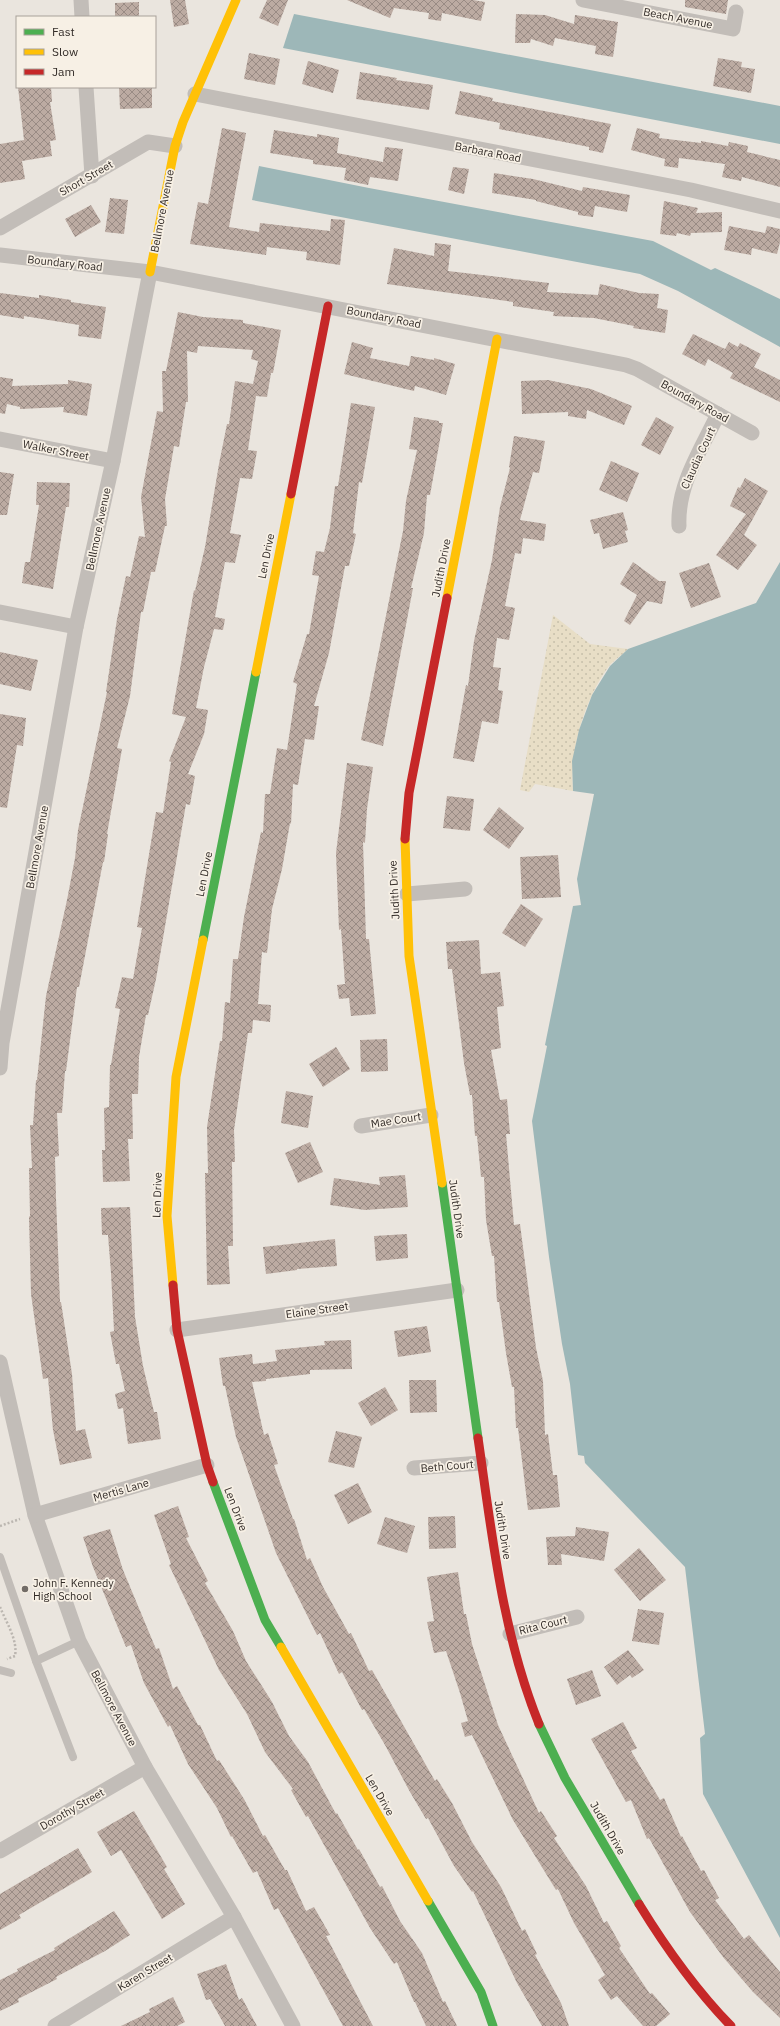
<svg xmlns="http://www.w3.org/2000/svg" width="780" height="2026" viewBox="0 0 780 2026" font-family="'IBM Plex Sans',sans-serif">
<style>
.sand{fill:url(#sand-dots)}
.water{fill:#9db7b8}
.building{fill:url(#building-cross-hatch)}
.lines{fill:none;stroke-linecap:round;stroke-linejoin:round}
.path{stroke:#bbb6b0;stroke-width:2.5;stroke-dasharray:2 2;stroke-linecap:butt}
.lane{stroke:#c2bdb8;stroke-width:8}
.street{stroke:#c2bdb8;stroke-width:15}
.fast{stroke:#4caf50;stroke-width:9}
.slow{stroke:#ffc107;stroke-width:9}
.jam{stroke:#c62828;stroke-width:9}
.poi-dot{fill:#726c67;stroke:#f7f0e5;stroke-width:1.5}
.labels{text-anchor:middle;stroke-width:3.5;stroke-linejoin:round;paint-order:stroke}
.street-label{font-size:11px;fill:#322b27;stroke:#f7f0e5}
.poi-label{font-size:11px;fill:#322b27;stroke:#f7f0e5;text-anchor:start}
</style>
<defs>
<pattern id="sand-dots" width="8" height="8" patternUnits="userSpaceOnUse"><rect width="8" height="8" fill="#e8dec6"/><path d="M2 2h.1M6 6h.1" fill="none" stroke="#c7bfaa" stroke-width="1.8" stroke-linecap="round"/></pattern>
<pattern id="building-cross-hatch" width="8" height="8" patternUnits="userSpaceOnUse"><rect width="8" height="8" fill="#bcaba2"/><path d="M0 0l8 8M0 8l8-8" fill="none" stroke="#998b84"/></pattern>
</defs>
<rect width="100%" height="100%" fill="#eae5de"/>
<path class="sand" d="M553,615L590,644L628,649C622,655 614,660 609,666C585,698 569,751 573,791L535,784L529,792L520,790Z"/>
<g class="water">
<path d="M294,14L780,106V144L283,48Z"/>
<path d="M259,166L369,188L653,241L711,270L715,268L780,299V347L678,291L640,274L252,200Z"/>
<path d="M780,562V1938L703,1794L700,1738L705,1734L685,1567L585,1463L584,1456L578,1455L570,1384L562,1344L549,1257L532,1121L547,1046L545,1045L573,906L581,905L577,879L594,794L573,791L572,761L579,730L592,695L610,666L628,649L756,603Z"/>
</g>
<g class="building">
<path d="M170,0H185L189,24L174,27Z"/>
<path d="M267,0H288L278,26L259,18Z"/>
<path d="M347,0H473L485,2L481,21L442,13L441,21L428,19L429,13L394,8L390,18Z"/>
<path d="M685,0H728L726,14L685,7Z"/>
<path d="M139,2V17H115V3Z"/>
<path d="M516,14L545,15L574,24L575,15L618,22L613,57L595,54L596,46L555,38L553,46L531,39L530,43H515Z"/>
<path d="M249,53L280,59L275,85L244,79Z"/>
<path d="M718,58L742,62L741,67L755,69L751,93L713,86Z"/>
<path d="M308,61L339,70L333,93L302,84Z"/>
<path d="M360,72L397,78L396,80L433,85L429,110L356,99Z"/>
<path d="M18,87H51L52,102H50L56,140L50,141L52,156L22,161L25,179L0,183V144L24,140Z"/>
<path d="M119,87H152V108L120,109Z"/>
<path d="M460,91L493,98L492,101L611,124L603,153L589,150V147L499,129L500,123L455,114Z"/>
<path d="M222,128L246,133L229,227L259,232L260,223L330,231L331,219L345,220L340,265L306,260L307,252L267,247L266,255L190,244L198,202L208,204Z"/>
<path d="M637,128L660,134L659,138L701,143V141L728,146L729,142L748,146L747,152L780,160V187L742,177L741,181L722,177L725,164L679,158L678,168L664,166L665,159L631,150Z"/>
<path d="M274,130L317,137V134L339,138L337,153L383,162L385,147L403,149L398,181L370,177L368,185L344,180L346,168L313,164V160L270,153Z"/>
<path d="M453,167L469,169L464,194L448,190Z"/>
<path d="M494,173L533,179L582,191L583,187L630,195L627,212L595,206L593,217L578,215V212L536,201V200L492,193Z"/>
<path d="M110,198L128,200L124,234L105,232Z"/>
<path d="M664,201L698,208L696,213L722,212V232L691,233L690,236L677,233L676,236L660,234Z"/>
<path d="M91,205L101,222L75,237L65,219Z"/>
<path d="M729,226L765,233L767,226L780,229V242L777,254L752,248L751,255L724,250Z"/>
<path d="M435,243L451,245L448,271L549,283L547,292L598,295L600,284L639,293L659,294L657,308L668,310L665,333L633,328L634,326L594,318L553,316L554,312L513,306V302L387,284L394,248L434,256Z"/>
<path d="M0,293L39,298V295L71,300V302L106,307L101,339L78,336L79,325L24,316V319L0,315Z"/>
<path d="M178,312L203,317L243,320V323L281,330L273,373H271L267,397L256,396L248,450L257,451L252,479L240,478L230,533L241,535L235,563L225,562L215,617L225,619L223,630L214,629L204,667L196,708L208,710L204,734L188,774L195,776L190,805L186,804L156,979L148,1015H146L139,1057L138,1094H132L133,1139H128L130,1181L103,1182L102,1150H105L104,1108L109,1107L110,1065H111L120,1009L115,1008L122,977L133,979L142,928L137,927L156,812L163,813L171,762L169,761L186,717L172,714L194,590L195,591L205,547L219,464L227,424H229L235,381L253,384L258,361L251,359L253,350L198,346L197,353L187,351L188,402H186L179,447L174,446L165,499L167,526H165L155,572H151L143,612H141L130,696L117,748L122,749L107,834H108L104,862H103L79,987H77L66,1071H65L62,1113H57L59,1156L55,1157L56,1198L60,1302H61L72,1374L76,1431L85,1429L92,1458L60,1465L53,1430L48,1378L43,1379L31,1294L29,1217L30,1216L29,1168H32L30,1125H33L36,1080H37L46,996L67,900L75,858L78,830L107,692H106L117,619L126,576L130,577L139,536L145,537L141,497L157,411L163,412L162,371H166Z"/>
<path d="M693,334L725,349L729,342L738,347L740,343L761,354L754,367L780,380V402L730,378L733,373L708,359L705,366L682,354Z"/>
<path d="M352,342L373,348L370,358L409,366L411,356L434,360V358L455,364L446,395L415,386L414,391L344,374Z"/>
<path d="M0,377L13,379L12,386L68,384V380L92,384L87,416L63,412L64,407L20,409V407L7,404L5,414L0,413Z"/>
<path d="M548,380L591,389L632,406L624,425L587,410L586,419L568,416V412L522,414L521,381Z"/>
<path d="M351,403L375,407L362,483L359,482L353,533L356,534L349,566H345L329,653L314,706H319L314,740L305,739L298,785L293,784L291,824L290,823L282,869L272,909L267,953L262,952L258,1004L271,1005L270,1022L253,1020L252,1033H248L234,1130L235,1162H232L233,1246H228L230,1284L207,1285L205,1173H208L207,1127L220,1041H222L225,1002L230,1003L233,959H238L244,917L261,832L263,833L265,794H270L277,748L287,750L297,684L293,682L307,634H309L319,576L312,575L316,551L324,552L330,528L335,486H338Z"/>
<path d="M414,417L439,421V423H443L430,495H427L424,533L411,588H413L383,746L361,740L403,531L406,501L417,450L409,449Z"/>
<path d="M656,417L674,427L660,455L641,445Z"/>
<path d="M514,436L545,441L539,473L533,472L520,520L546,524L544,541L523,538L521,554L515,553L505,606L515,608L509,640L497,638L493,667L501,668L498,690L503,691L498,724L482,721L474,762L453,758L466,685L468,686L474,641L492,560L500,507L510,468L509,467Z"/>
<path d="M611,461L639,473L627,502L599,490Z"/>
<path d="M0,472L14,474L7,515H0Z"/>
<path d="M745,478L768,491L744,535L757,545L738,570L716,555L746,514L730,506L738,487L740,488Z"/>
<path d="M37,482L70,483L69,507H66L53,589L22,583L25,562H30L39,505H36Z"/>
<path d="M623,512L628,530L625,531L628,542L603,549L599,533L594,534L590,520Z"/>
<path d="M633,562L659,581H666L662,604L647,601L630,625L624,621L637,595L620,584Z"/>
<path d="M709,563L721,597L691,608L679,573Z"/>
<path d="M0,652L38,660L31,691L0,684Z"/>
<path d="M0,714L26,718L23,746L17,745L7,808L0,807Z"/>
<path d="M347,763L373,767L367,809L365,843L363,842L366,939H369L376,1014L351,1016L349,998L339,999L337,985L345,984L341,929L339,930L336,853Z"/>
<path d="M447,796L474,799L470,831L443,828Z"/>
<path d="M499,807L524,828L509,849L483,830Z"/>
<path d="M558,855L561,897L522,899L520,857Z"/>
<path d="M521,904L543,919L525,947L502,933Z"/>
<path d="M479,940L481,974L500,972L504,1006L497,1007L501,1048L491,1050L500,1100L507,1099L510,1134H506L514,1225L520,1224L536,1348L543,1381L545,1435L548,1434L553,1475H557L560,1507L528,1510L518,1428H516L514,1387H512L506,1353L499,1302H497L494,1256H492L486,1220L484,1177H481L477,1136H475L472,1095H470L464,1063L452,969H448L446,942Z"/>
<path d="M387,1039L388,1071L361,1072L360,1040Z"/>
<path d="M336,1047L350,1069L323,1087L309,1064Z"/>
<path d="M286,1091L313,1096L308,1128L281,1123Z"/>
<path d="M310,1142L323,1172L298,1183L285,1153Z"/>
<path d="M405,1175L408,1207L365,1210L330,1205L334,1178L380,1185L379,1177Z"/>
<path d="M130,1207L135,1317L143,1366L154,1412H157L161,1439L128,1444L123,1408L118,1409L115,1394L125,1391L119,1364H116L110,1332L114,1331L111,1273L108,1235H102L101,1208Z"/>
<path d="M407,1234L408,1258L376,1261L374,1236Z"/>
<path d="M335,1239L337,1266L297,1269V1270L266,1274L263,1247Z"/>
<path d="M427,1326L431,1352L398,1357L394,1331Z"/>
<path d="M351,1340L352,1369L310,1370V1374L266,1379V1381L252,1382L264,1435L268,1433L278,1464L274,1465L293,1519H294L307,1560L310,1558L323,1587L349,1634L351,1633L369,1671L372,1670L435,1781L437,1779L452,1803L472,1842L501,1887L522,1931L525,1929L537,1954L535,1955L561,2003L569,2026H542L517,1983L473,1891L472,1892L454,1866L428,1818L426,1819L410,1792L385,1745L364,1709L362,1710L342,1672L339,1674L320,1633L317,1635L276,1553L236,1437L225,1386H223L219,1358L252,1354L253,1364L277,1361L275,1350L325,1345L324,1341Z"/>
<path d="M409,1380H436L437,1412L410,1413Z"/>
<path d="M385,1387L398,1410L371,1426L358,1403Z"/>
<path d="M336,1431L362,1437L354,1468L328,1462Z"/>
<path d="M358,1483L372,1512L348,1524L334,1495Z"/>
<path d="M178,1506L189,1537L186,1538L208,1581L205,1583L233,1631L246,1661L272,1702L289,1736L308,1762L336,1814L337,1813L358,1850L359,1849L380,1887L382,1886L400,1921L422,1953L443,2002L445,2001L457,2026H426L415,2002H414L397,1962L394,1964L370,1928L308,1816L306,1817L291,1790L293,1789L265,1752L247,1714L219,1670L169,1565L171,1564L154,1515Z"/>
<path d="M455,1516L456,1548L429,1549L428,1517Z"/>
<path d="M385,1517L415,1526L407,1553L377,1544Z"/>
<path d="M576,1527L609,1532L604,1561L561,1554L562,1565H548L546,1537L575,1536Z"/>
<path d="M110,1529L123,1570L156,1649L159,1648L173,1689L177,1686L198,1725H200L217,1761L219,1760L244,1799L263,1836L265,1835L285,1870H287L306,1911L314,1907L330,1935L326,1936L373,2026H343L278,1908L274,1910L257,1871L253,1873L232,1836L231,1837L217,1808L188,1764L170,1725L168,1727L144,1683L131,1645L126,1647L93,1567L83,1537Z"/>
<path d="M639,1548L666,1580L640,1601L614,1570Z"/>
<path d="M458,1572L464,1614H466L472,1644L498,1725L539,1813L541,1811L557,1836L554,1838L586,1886L604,1923L607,1921L621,1946L619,1948L650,1994L652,1993L670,2014L656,2026H643L617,1996L611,2000L598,1980L605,1975L574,1923L558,1889L556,1890L513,1820L472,1735L465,1737L461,1723L468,1721L460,1693L446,1651L434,1653L427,1622L434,1621L427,1577Z"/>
<path d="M638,1609L664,1613L659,1645L632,1641Z"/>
<path d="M628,1650L644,1670L632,1678L630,1675L617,1685L604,1667Z"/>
<path d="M592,1670L601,1696L576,1705L567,1679Z"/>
<path d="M623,1722L637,1748L631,1751L660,1800L664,1798L681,1837L682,1836L701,1871L704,1870L719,1898L715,1900L744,1939L749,1935L780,1972V2018L753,1992L723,1957L690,1912L649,1838L647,1839L631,1800L626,1802L591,1739Z"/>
<path d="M134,1811L167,1867L164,1869L185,1904L162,1919L121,1850L111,1856L97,1832Z"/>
<path d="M78,1848L92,1872L19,1915L21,1918L0,1930V1894Z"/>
<path d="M114,1911L130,1935L105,1951L56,1977L57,1979L18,1999L19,2002L0,2011V1980L18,1971L17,1969L55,1950L54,1948Z"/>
<path d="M226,1964L239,2000L242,1998L257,2026H225L210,1999L206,2000L197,1974Z"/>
<path d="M173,1997L185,2022L177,2026H121L150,2012L149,2009Z"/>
</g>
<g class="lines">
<g class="path">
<path d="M0,1526L20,1519"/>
<path d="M0,1607C6,1622 18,1640 15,1656L7,1659"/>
</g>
<g class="lane">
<path d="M0,1557L36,1661L73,1757"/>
<path d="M36,1661L79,1641"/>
<path d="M0,1670L11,1673"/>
</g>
<g class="street">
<path d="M81,0L82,17"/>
<path d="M583,0L733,29L736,12"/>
<path d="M86,87L92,176"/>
<path d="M195,94L691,190L780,211"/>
<path d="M0,228L148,142L175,146"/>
<path d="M0,255L150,272L626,365L637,369L752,433"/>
<path d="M0,439L113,461"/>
<path d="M679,526C677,485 701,450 718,414"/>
<path d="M0,612L76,627"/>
<path d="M407,894L465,889"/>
<path d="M0,1068L2,1043L76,627L113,461L150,272"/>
<path d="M361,1126L431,1115"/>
<path d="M177,1330L457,1290"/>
<path d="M0,1362L35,1515L79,1641L145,1767L234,1917L293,2026"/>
<path d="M414,1468L481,1463"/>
<path d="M35,1515L207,1465"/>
<path d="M510,1634L577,1617"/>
<path d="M0,1851L145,1767"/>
<path d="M55,2026L234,1917"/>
</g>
<g class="fast">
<path d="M203,940L256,672"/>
<path d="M442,1183L478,1438"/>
<path d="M213,1482L265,1620L281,1647"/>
<path d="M539,1724L565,1778L639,1904"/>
<path d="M428,1901L481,1992L493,2026"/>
</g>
<g class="slow">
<path d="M150,272L175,146L183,122L236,0"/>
<path d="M447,598L497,339"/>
<path d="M256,672L291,494"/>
<path d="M405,839L409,956L442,1183"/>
<path d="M173,1285L167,1216L176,1077L203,940"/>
<path d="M281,1647L428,1901"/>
</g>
<g class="jam">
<path d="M291,494L328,306"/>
<path d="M405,839L409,793L447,598"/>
<path d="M173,1285L177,1330L207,1465L213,1482"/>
<path d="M478,1438C492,1534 502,1633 539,1724"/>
<path d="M639,1904C666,1948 695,1989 731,2026"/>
</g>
</g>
<circle class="poi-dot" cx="25" cy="1589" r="4"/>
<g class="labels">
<g class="street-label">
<text transform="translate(678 18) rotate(11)" y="4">Beach Avenue</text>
<text transform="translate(488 152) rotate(11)" y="4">Barbara Road</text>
<text transform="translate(86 178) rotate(-30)" y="4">Short Street</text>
<text transform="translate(162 211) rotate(-79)" y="4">Bellmore Avenue</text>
<text transform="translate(65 263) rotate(6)" y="4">Boundary Road</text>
<text transform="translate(384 317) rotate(11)" y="4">Boundary Road</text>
<text transform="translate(695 401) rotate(29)" y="4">Boundary Road</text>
<text transform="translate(56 450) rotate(11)" y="4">Walker Street</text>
<text transform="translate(698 458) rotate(-65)" y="4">Claudia Court</text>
<text transform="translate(98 529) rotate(-78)" y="4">Bellmore Avenue</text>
<text transform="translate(266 556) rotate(-79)" y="4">Len Drive</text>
<text transform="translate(441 568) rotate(-79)" y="4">Judith Drive</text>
<text transform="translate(37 847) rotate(-80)" y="4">Bellmore Avenue</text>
<text transform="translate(204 874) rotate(-79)" y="4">Len Drive</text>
<text transform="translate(394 890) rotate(-93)" y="4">Judith Drive</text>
<text transform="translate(396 1120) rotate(-9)" y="4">Mae Court</text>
<text transform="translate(157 1195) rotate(-88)" y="4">Len Drive</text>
<text transform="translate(457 1209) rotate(82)" y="4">Judith Drive</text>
<text transform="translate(317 1310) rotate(-8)" y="4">Elaine Street</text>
<text transform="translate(447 1466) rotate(-5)" y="4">Beth Court</text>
<text transform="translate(121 1490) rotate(-16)" y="4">Mertis Lane</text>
<text transform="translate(236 1509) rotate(69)" y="4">Len Drive</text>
<text transform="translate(503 1530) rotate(81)" y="4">Judith Drive</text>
<text transform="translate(543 1625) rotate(-14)" y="4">Rita Court</text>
<text transform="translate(114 1708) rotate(62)" y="4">Bellmore Avenue</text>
<text transform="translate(380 1795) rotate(60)" y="4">Len Drive</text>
<text transform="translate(72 1809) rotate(-30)" y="4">Dorothy Street</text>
<text transform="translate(608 1828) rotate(60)" y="4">Judith Drive</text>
<text transform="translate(145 1972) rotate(-31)" y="4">Karen Street</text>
</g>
<g class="poi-label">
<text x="33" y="1587">John F. Kennedy<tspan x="33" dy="13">High School</tspan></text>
</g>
</g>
<rect x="16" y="16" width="140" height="72" fill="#f7f0e5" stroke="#a8a199"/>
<rect x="24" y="29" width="20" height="6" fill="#4caf50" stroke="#a8a199"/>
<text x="52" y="36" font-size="12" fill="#322b27">Fast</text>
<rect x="24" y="49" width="20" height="6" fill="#ffc107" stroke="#a8a199"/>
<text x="52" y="56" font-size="12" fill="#322b27">Slow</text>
<rect x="24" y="69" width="20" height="6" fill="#c62828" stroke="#a8a199"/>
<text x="52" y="76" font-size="12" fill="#322b27">Jam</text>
</svg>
